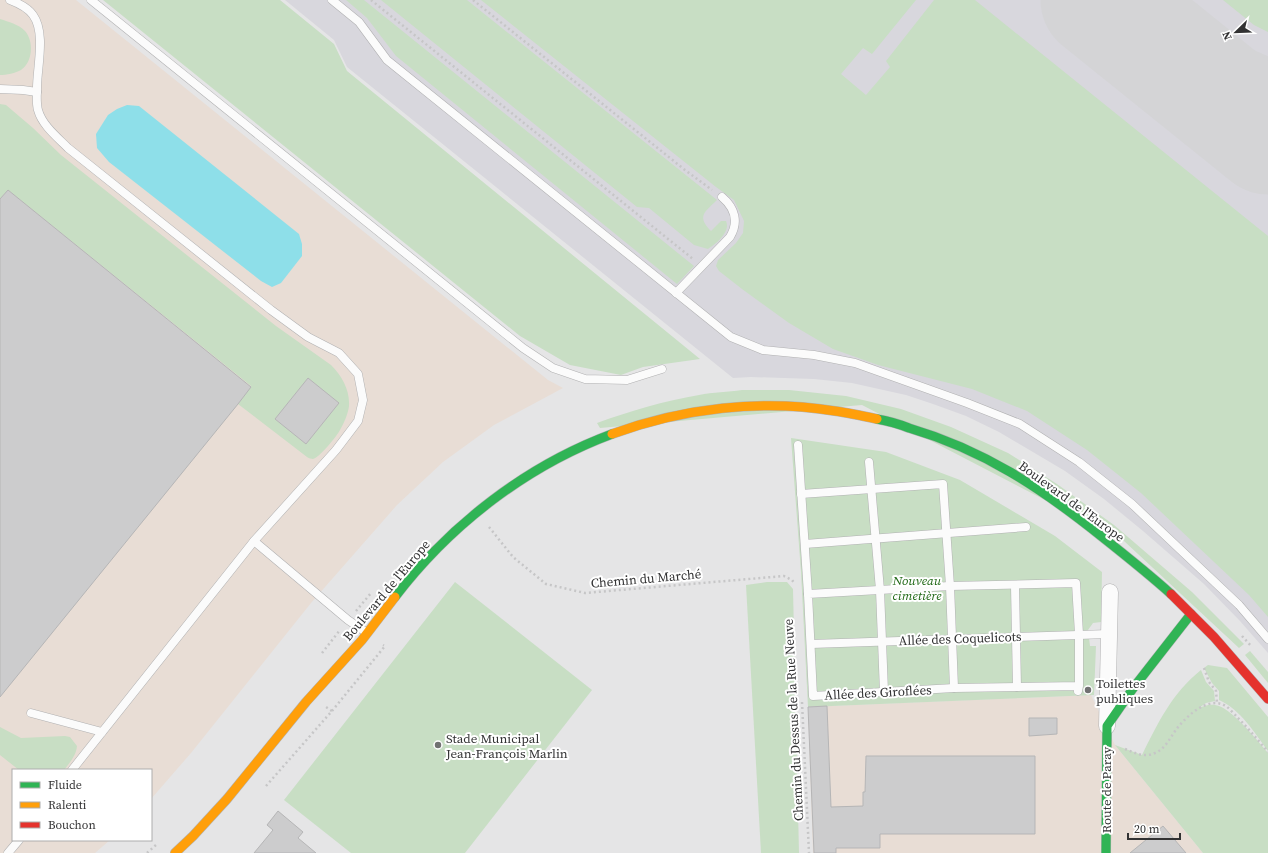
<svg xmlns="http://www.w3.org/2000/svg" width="1268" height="853" viewBox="0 0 1268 853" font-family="'Source Serif 4',serif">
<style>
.industrial{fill:#e8ddd5}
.built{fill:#d8d7dd}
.green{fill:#c8dec4;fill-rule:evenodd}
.water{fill:#8edfe9}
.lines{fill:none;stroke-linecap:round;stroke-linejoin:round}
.taxiway{stroke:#d4d4d6;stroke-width:47}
.runway{stroke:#d4d4d6;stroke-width:117}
.building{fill:#cccccd;stroke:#b5b5b6}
.lane-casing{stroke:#b1b1b2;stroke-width:9}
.street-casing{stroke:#b1b1b2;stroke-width:17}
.fast-casing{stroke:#b1b1b2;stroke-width:10}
.slow-casing{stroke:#b1b1b2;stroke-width:10}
.jam-casing{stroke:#b1b1b2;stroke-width:10}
.path{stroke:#c6c6c7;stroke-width:2.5;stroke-dasharray:2 3;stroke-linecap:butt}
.lane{stroke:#fbfbfb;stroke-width:8}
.street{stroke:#fbfbfb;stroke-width:16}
.fast{stroke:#30b455;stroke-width:9}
.slow{stroke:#ff9f0a;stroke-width:9}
.jam{stroke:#e5322d;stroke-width:9}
.poi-dot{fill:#717172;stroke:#fff;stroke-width:1.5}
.labels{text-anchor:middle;stroke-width:4;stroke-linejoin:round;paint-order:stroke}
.street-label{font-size:13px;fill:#323233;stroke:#fff}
.park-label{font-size:13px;font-style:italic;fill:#1d6612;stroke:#fff}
.poi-label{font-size:13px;fill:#323233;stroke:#fff;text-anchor:start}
</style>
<rect width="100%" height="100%" fill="#e5e5e6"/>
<g class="industrial">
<path d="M0,0H76L548,380L563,388L494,425L443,462L397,505L311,603L191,753L151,799V770H13V840H110L95,853H0Z"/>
<path d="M1091,695L1115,745L1203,853H813L808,707Z"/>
</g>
<path class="built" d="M285,0H1268V653L1240,621L1204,584L1143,531L1104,499L1065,471L999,432L966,416L933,404L906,395L852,383L814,379L751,377L733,378L347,67L334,40Z"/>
<g class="green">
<path d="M103,0H280L334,44L347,71L700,359L643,367L621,375L570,365L520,336Z"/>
<path d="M346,0H364L694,266L677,284L396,56L367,18Z"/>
<path d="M381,0H467L717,200C705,212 696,216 711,231L721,221H726C731,232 716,244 708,249L694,245L649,208L637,207Z"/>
<path d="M481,0H916L872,54L863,48L841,74L866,95L890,67L886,61L934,0H975L1268,236V617L1249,595L1141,493L1087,450L1027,411L972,389L878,365L833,349L789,323L742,289L719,271L716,266L718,260L736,243L743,233L744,221L734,200L716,187Z"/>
<path d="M1223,0H1268V32L1254,25Z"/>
<path d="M0,19C9,22 18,24 25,31C34,41 33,62 21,70C16,73 6,75 0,75Z"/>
<path d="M0,104L6,105L33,128L61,155L276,326L331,365C342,376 350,390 349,406C348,414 344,423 340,430C337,436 319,458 313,459C312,459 308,458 307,457L238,404L251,386L8,190L0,199ZM308,378L339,403L306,444L275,419Z"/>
<path d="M742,390H789L846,396L901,409L951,427L1008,453L1057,484L1114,525L1192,592L1244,644L1239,648L1124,541L862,405L600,428L597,423C630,411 664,401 699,395C713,392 728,392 742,390Z"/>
<path d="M791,438L886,452L960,480L1055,536L1102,572L1101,622L1093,623L1088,630L1090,646H1096L1094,695L808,707L801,572Z"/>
<path d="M455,582L592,690L465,853H351L284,800Z"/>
<path d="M767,582H787L793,589L799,853H761L746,585Z"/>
<path d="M1250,651L1268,672V683L1245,655Z"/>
<path d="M1208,665L1227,668L1268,717V751C1254,732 1241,710 1219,700V691L1212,683L1204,668Z"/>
<path d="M1201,670L1206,682L1214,691L1215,701L1206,703L1199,708C1204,706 1209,704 1215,705C1231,707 1257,740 1268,753V853H1203L1115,745L1142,755C1158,723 1172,693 1201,670Z"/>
<path d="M0,727L21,738L65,736L70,737L77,746C76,756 70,762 64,770H19L0,755Z"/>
</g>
<path class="water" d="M127,105L139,106L299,234L302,244V256L281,283L272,287L261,281L109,162L97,148L96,134L108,115L117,109Z"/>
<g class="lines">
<path class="taxiway" d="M1118,0L1136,12L1234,67L1268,82"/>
<path class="runway" d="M1099,0L1268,136"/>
</g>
<g class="building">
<path d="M8,190L251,387L238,404L0,697V199Z"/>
<path d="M308,378L339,403L306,444L275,419Z"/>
<path d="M827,706L831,807L863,806V792H865L866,756H1035V834H880V848H836V853H814L808,707Z"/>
<path d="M1029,718H1057V734L1029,736Z"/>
<path d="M278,811L303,832L298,838L316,853H254L273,830L267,825Z"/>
<path d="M1163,826L1186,853H1130Z"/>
</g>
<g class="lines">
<g class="lane-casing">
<g id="lane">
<path d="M10,0C18,3 28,8 33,15C46,33 37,67 37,88C37,95 36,103 38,110C42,125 57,137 68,148L271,310L308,337L339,353L358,374L363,400L358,421L336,450L254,541L72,770"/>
<path d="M91,0L523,348L553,368L585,379L627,380L662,369"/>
<path d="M332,0L359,22L387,60L731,337L763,350L814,355L855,363L967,403L1020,424L1079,462L1132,504L1239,605L1268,639"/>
<path d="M0,89L23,90L37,92"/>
<path d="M676,293L730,237C739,222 735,208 722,197"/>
<path d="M798,445L808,594"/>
<path d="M869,462L880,590L884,692"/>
<path d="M801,494L943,484L950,586L954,688"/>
<path d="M254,541L348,620L367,633"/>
<path d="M805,544L1026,527"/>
<path d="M1015,586L1017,687"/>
<path d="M811,644L1109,634"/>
<path d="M1078,691L1079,686V634L1076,583L950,586L808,594L813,696L954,688L1079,686"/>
<path d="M31,713L102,732"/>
<path d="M8,853L19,840"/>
</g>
</g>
<g class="street-casing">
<path id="street" d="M1107,726L1110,592"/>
</g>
<g class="fast-casing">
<g id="fast">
<path d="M877,419C888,421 899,424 909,428C984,450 1041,488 1101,536C1125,555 1149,574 1171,594"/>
<path d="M395,597C450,525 526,466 612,434"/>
<path d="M1106,853L1107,726L1134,687L1191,614"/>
</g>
</g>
<g class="slow-casing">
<g id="slow">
<path d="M612,434C683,408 761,399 835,411C849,413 863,416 877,419"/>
<path d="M175,853L193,836L227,799L306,702L362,640L395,597"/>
</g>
</g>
<g class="jam-casing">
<path id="jam" d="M1171,594L1214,637L1268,699"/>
</g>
<g class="path">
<path d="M371,0L693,259"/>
<path d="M473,0L685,170L712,190"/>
<path d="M489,527L513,557L546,584L585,593L784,576L792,580L795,584"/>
<path d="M356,611L371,593"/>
<path d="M1242,636L1252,647"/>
<path d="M322,653L340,630"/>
<path d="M1204,668L1209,682L1216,691L1217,703"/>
<path d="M802,702L809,853"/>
<path d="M332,711L385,646L383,645"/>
<path d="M1125,749C1135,753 1144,758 1155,753C1167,748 1171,735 1179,726C1189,714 1209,696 1226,706C1230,709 1234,714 1237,717C1248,728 1258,740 1268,752"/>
<path d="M266,786L332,711L326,707"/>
<path d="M147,853L157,844"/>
</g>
<use href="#lane" class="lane"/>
<use href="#street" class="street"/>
<use href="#fast" class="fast"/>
<use href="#slow" class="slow"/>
<use href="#jam" class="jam"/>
</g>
<g class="poi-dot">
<circle cx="1088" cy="690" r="4"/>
<circle cx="438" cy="745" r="4"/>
</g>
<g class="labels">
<g class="street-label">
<text transform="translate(1072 501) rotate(36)" y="5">Boulevard de l'Europe</text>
<text transform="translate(646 578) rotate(-5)" y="5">Chemin du Marché</text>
<text transform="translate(386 590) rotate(-50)" y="5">Boulevard de l'Europe</text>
<text transform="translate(960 638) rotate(-2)" y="5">Allée des Coquelicots</text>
<text transform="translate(878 692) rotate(-3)" y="5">Allée des Giroflées</text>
<text transform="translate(793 720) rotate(-93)" y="5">Chemin du Dessus de la Rue Neuve</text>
<text transform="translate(1106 790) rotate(-90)" y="5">Route de Paray</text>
</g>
<g class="park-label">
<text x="917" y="585">Nouveau<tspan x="917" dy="15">cimetière</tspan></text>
</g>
<g class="poi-label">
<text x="1096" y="688">Toilettes<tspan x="1096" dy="15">publiques</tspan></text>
<text x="446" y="743">Stade Municipal<tspan x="446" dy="15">Jean-François Marlin</tspan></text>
</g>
</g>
<rect x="12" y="769" width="140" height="72" fill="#ffffff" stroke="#adadad"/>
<rect x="20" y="782" width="20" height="6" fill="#30b455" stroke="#adadad"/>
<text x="48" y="789" font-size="12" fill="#323233">Fluide</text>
<rect x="20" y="802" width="20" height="6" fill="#ff9f0a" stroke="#adadad"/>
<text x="48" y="809" font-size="12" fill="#323233">Ralenti</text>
<rect x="20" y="822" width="20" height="6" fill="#e5322d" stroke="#adadad"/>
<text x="48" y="829" font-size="12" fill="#323233">Bouchon</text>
<g transform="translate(1236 32) rotate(247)" stroke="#ffffff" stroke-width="3" paint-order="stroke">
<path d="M0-3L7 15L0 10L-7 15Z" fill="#323233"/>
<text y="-6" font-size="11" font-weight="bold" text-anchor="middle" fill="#323233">N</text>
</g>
<path d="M1128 833v6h52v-6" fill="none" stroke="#323233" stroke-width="2"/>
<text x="1134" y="833" font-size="12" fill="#323233" stroke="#ffffff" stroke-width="3" paint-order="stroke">20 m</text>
</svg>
